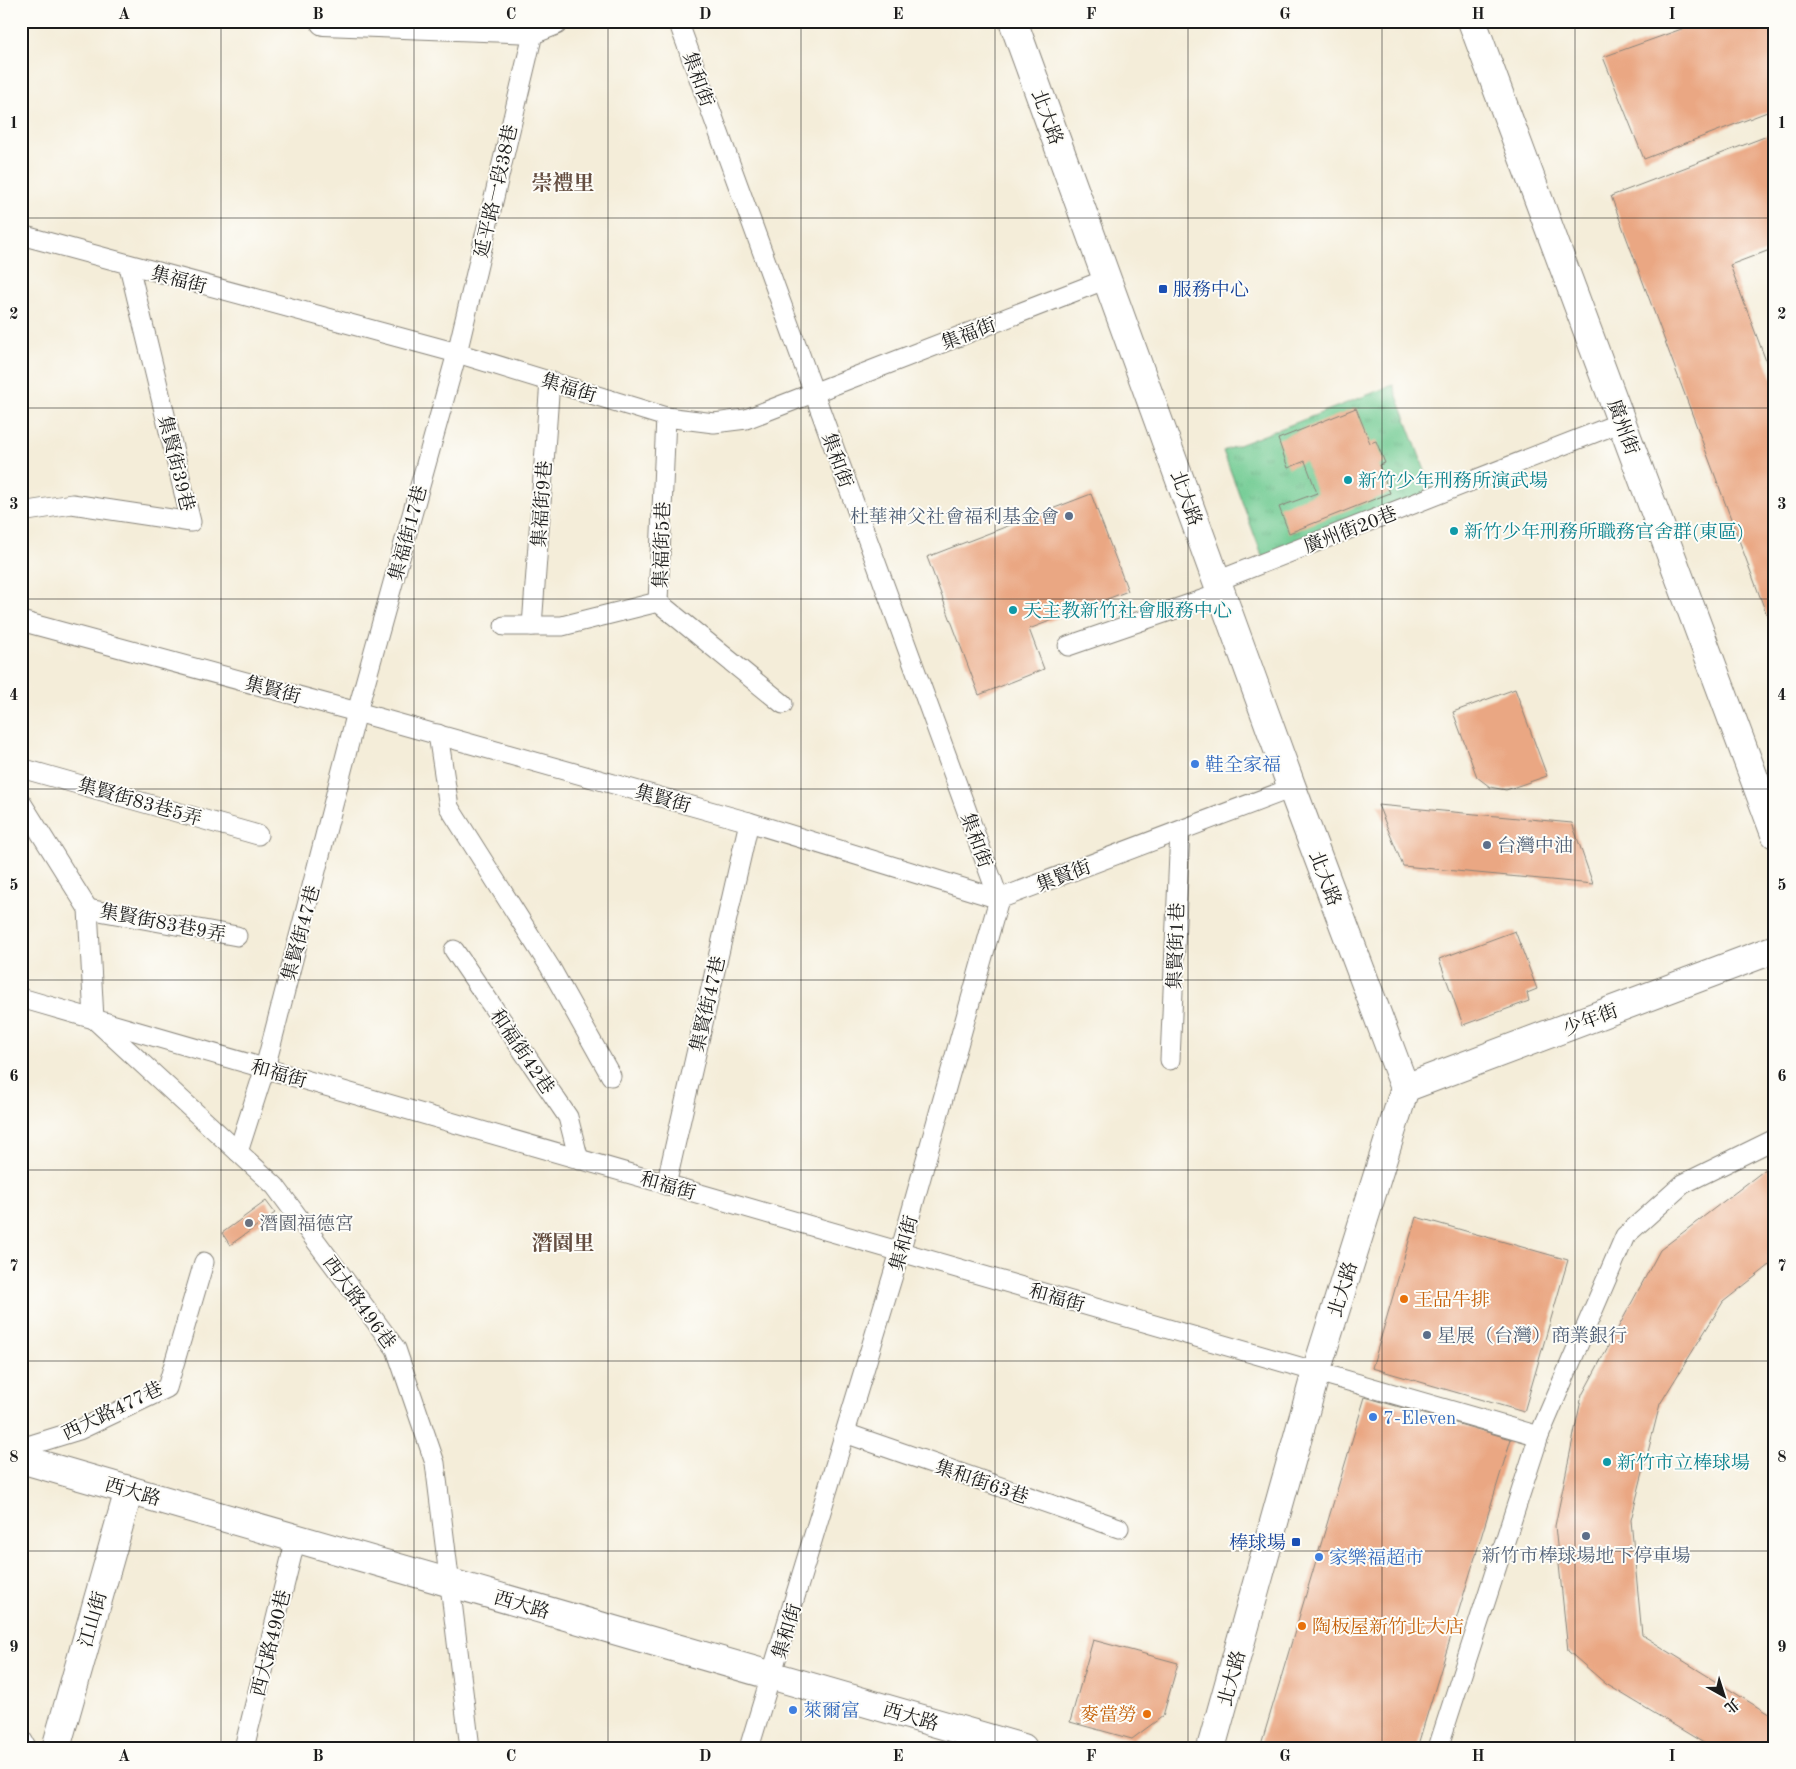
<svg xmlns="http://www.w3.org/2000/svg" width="1796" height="1769" viewBox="0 0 1796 1769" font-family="'Old Standard TT','Noto Serif TC',serif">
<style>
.grass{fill:url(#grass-tufts);stroke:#467458}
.building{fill:#eaa783}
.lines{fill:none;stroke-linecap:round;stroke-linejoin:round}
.service-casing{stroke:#88847a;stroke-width:21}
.minor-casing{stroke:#88847a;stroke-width:30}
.tertiary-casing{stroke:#88847a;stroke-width:30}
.service{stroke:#fff;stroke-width:19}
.minor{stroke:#fff;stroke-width:28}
.tertiary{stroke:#fff;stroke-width:28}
.grid{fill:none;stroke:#1c1c1c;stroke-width:1;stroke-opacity:0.55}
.transit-dot{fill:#1a4fb4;stroke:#fdfcf7;stroke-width:2}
.culture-dot{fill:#0f9aa8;stroke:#fdfcf7;stroke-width:2}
.service-dot{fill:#5c6f8a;stroke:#fdfcf7;stroke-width:2}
.shop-dot{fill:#3f7fe0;stroke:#fdfcf7;stroke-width:2}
.worship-dot{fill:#6b7280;stroke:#fdfcf7;stroke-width:2}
.food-dot{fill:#e8710a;stroke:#fdfcf7;stroke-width:2}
.labels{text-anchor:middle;stroke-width:4;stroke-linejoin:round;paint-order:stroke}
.street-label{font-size:19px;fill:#1c1c1c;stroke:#fdfcf7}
.transit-label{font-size:19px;fill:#164399;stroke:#fdfcf7;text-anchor:start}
.culture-label{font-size:19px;fill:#0d838f;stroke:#fdfcf7;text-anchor:start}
.service-label{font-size:19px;fill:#4e5e75;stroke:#fdfcf7;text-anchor:start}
.shop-label{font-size:19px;fill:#366cbe;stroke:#fdfcf7;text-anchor:start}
.worship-label{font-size:19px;fill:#5b616d;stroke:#fdfcf7;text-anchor:start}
.food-label{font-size:19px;fill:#c56008;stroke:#fdfcf7;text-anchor:start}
.quarter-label{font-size:21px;font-weight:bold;fill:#644d40;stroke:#fdfcf7}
.neatline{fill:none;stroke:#1c1c1c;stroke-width:2}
.grid-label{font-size:16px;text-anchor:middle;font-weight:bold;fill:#1c1c1c}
</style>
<defs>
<pattern id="grass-tufts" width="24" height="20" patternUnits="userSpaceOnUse" patternTransform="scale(1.25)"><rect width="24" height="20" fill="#71cb93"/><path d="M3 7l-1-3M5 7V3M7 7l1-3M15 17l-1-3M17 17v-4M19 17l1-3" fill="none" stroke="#61ae7e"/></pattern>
</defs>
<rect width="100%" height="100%" fill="#fdfcf7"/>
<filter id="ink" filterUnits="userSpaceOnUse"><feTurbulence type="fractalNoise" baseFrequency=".02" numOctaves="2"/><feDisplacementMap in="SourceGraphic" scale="10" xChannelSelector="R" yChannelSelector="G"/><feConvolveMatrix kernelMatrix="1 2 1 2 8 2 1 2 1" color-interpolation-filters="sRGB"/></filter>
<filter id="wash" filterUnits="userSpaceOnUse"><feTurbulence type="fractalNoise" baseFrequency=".0096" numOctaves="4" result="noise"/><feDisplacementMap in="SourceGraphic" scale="20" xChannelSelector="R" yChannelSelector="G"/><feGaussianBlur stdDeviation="1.12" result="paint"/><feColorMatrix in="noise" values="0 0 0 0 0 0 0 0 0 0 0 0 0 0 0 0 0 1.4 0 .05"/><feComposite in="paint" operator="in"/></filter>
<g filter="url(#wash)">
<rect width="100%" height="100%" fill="#f4edd9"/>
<path class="grass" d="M1393,385L1433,492L1263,558L1223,451Z"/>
<g id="blocks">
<g class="building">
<path d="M1704,21H1775V109L1644,159L1603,57Z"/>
<path d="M1775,133V248L1730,265L1775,385V637L1611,196Z"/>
<path d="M1356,408L1370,443L1376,441L1385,463L1379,465L1390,493L1289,533L1279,507L1317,493L1305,461L1288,468L1278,439Z"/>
<path d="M1091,494L1128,591L1029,629L1044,669L979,695L927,557Z"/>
<path d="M1515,689L1547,776L1506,790L1490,787L1477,777L1453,712Z"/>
<path d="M1378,805L1572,823L1593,884L1403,866Z"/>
<path d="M1515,931L1537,989L1527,993L1529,1001L1463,1025L1439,959Z"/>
<path d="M1775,1162V1261L1723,1302L1660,1404L1631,1520L1642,1635L1775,1718V1748H1712L1606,1684L1568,1651L1555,1526L1582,1395L1660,1250Z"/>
<path d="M266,1201L275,1213L230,1245L222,1233Z"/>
<path d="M1416,1217L1568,1260L1524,1412L1372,1368Z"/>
<path d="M1365,1397L1511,1439L1417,1748H1260Z"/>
<path d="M1093,1640L1178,1663L1163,1716L1132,1739L1070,1722Z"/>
</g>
</g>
</g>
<g filter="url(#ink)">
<use href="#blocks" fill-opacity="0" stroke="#88847a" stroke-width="1"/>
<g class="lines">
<g class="service-casing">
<g id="service">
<path d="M678,21L999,899L900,1252L749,1748"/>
<path d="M21,235L457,353L666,417L714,423L746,419L1107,279"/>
<path d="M666,417L658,602L783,704"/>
<path d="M21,512L72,504L191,522L129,266"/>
<path d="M1217,581L1622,422"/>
<path d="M21,621L357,712L749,822L999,899L1292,788"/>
<path d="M504,626H562L658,602"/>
<path d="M532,626L550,381"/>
<path d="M1068,646L1222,593"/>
<path d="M438,734L449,807L550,967L611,1076"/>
<path d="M21,768L258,835"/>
<path d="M21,802L88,909L94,1019L275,1186L396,1349L435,1463L470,1748"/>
<path d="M88,909L237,936"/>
<path d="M454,950L568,1117L579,1160"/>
<path d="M21,998L1539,1436"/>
<path d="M1170,1060L1180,831"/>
<path d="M238,1152L265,1068L357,712L457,353L536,21"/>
<path d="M666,1185L749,822"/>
<path d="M845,1433L1119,1528"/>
<path d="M21,1448L79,1430L167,1388L204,1262"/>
<path d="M21,1738L27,1748"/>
<path d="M244,1748L296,1538"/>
<path d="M1438,1748L1539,1436L1625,1236L1683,1184L1775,1139"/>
</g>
</g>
<g class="minor-casing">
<g id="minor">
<path d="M324,21L534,29L554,21"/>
<path d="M1472,21L1775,834"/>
<path d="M1405,1088L1775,949"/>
<path d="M56,1748L129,1490"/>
</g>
</g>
<g class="tertiary-casing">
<g id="tertiary">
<path d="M1013,21L1292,788L1405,1088L1316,1372L1211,1748"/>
<path d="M21,1459L1023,1748"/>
</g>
</g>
<use href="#service" class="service"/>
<use href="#minor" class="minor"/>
<use href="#tertiary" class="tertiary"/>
</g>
</g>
<path class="grid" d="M221,21V1748M414,21V1748M608,21V1748M801,21V1748M995,21V1748M1188,21V1748M1382,21V1748M1575,21V1748M21,218H1775M21,408H1775M21,599H1775M21,789H1775M21,980H1775M21,1170H1775M21,1361H1775M21,1551H1775"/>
<g class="transit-dot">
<rect x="1158" y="284" width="10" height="10" rx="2.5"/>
<rect x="1291" y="1537" width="10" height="10" rx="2.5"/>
</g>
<g class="culture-dot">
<circle cx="1348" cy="480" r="5"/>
<circle cx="1454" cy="531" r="5"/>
<circle cx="1013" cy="610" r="5"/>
<circle cx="1607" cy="1462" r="5"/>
</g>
<g class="service-dot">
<circle cx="1069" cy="516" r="5"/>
<circle cx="1487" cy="845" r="5"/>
<circle cx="1427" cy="1335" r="5"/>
<circle cx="1586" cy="1536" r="5"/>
</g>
<g class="shop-dot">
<circle cx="1195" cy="764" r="5"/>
<circle cx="1373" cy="1417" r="5"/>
<circle cx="1319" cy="1557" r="5"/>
<circle cx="793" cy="1710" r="5"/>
</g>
<circle class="worship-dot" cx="249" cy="1223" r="5"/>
<g class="food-dot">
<circle cx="1404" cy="1299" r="5"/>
<circle cx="1302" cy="1626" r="5"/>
<circle cx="1147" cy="1714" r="5"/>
</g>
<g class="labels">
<g class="street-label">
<text transform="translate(699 79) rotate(70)" y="7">集和街</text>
<text transform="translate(1048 117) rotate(70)" y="7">北大路</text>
<text transform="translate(495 191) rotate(-77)" y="7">延平路一段38巷</text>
<text transform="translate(179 279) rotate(15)" y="7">集福街</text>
<text transform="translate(968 333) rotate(-21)" y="7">集福街</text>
<text transform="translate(569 387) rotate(17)" y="7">集福街</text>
<text transform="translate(1624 427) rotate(70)" y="7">廣州街</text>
<text transform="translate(838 460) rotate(70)" y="7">集和街</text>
<text transform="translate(177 463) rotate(76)" y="7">集賢街39巷</text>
<text transform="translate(1187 498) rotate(70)" y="7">北大路</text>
<text transform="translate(541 504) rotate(-86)" y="7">集福街9巷</text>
<text transform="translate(1350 529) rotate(-21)" y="7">廣州街20巷</text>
<text transform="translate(407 533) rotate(-75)" y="7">集福街17巷</text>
<text transform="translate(661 545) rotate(-88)" y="7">集福街5巷</text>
<text transform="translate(273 689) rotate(15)" y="7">集賢街</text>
<text transform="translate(663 798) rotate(16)" y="7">集賢街</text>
<text transform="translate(140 801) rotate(16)" y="7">集賢街83巷5弄</text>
<text transform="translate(977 840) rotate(70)" y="7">集和街</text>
<text transform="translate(1063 875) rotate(-21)" y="7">集賢街</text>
<text transform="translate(1326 878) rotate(69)" y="7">北大路</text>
<text transform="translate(163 922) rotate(11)" y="7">集賢街83巷9弄</text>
<text transform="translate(300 933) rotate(-75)" y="7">集賢街47巷</text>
<text transform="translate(1175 946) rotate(-88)" y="7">集賢街1巷</text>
<text transform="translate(707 1004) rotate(-77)" y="7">集賢街47巷</text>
<text transform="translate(1590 1019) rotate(-21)" y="7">少年街</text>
<text transform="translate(523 1051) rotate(56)" y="7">和福街42巷</text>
<text transform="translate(279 1073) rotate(16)" y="7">和福街</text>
<text transform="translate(668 1185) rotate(16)" y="7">和福街</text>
<text transform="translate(903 1243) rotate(-74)" y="7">集和街</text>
<text transform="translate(1342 1289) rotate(-73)" y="7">北大路</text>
<text transform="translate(1057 1297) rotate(16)" y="7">和福街</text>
<text transform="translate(360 1302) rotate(54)" y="7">西大路496巷</text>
<text transform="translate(112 1410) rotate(-26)" y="7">西大路477巷</text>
<text transform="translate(982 1481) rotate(19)" y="7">集和街63巷</text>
<text transform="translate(133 1491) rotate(16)" y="7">西大路</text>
<text transform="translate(522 1604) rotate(16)" y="7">西大路</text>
<text transform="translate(92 1619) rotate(-74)" y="7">江山街</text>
<text transform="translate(786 1631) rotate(-73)" y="7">集和街</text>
<text transform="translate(270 1643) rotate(-76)" y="7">西大路490巷</text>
<text transform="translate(1231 1678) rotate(-75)" y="7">北大路</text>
<text transform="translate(911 1716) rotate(16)" y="7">西大路</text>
</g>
<g class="transit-label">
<text x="1173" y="296">服務中心</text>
<text x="1286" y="1549" text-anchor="end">棒球場</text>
</g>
<g class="culture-label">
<text x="1358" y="487">新竹少年刑務所演武場</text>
<text x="1464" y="538">新竹少年刑務所職務官舍群(東區)</text>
<text x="1023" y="617">天主教新竹社會服務中心</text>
<text x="1617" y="1469">新竹市立棒球場</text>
</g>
<g class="service-label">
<text x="1059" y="523" text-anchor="end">杜華神父社會福利基金會</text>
<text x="1497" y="852">台灣中油</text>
<text x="1437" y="1342">星展（台灣）商業銀行</text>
<text x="1586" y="1562" text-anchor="middle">新竹市棒球場地下停車場</text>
</g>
<g class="shop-label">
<text x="1205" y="771">鞋全家福</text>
<text x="1383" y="1424">7-Eleven</text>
<text x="1329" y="1564">家樂福超市</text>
<text x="803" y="1717">萊爾富</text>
</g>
<g class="worship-label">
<text x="259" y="1230">潛園福德宮</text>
</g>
<g class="food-label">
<text x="1414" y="1306">王品牛排</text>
<text x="1312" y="1633">陶板屋新竹北大店</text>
<text x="1137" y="1721" text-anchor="end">麥當勞</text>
</g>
<g class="quarter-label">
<text x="563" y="190">崇禮里</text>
<text x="563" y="1250">潛園里</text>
</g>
</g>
<rect width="1796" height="1769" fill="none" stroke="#fdfcf7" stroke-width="55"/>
<g transform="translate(1724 1696) rotate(141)" stroke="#fdfcf7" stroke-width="4" paint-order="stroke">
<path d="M0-4L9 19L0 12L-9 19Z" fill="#1c1c1c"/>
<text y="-8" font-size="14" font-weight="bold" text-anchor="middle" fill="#1c1c1c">北</text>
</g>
<rect x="28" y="28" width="1740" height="1714" class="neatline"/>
<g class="grid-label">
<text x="124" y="19">A</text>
<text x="318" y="19">B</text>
<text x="511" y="19">C</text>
<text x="705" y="19">D</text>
<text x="898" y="19">E</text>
<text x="1091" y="19">F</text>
<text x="1285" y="19">G</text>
<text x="1478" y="19">H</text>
<text x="1672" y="19">I</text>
<text x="14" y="128">1</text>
<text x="1782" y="128">1</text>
<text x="14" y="319">2</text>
<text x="1782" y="319">2</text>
<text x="14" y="509">3</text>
<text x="1782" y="509">3</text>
<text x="14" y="700">4</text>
<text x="1782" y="700">4</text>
<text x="14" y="890">5</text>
<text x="1782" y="890">5</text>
<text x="14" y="1081">6</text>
<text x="1782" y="1081">6</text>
<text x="14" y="1271">7</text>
<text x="1782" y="1271">7</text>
<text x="14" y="1462">8</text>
<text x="1782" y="1462">8</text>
<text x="14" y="1652">9</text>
<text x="1782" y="1652">9</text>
<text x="124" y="1761">A</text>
<text x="318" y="1761">B</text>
<text x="511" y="1761">C</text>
<text x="705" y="1761">D</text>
<text x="898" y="1761">E</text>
<text x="1091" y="1761">F</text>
<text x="1285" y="1761">G</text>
<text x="1478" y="1761">H</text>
<text x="1672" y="1761">I</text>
</g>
</svg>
